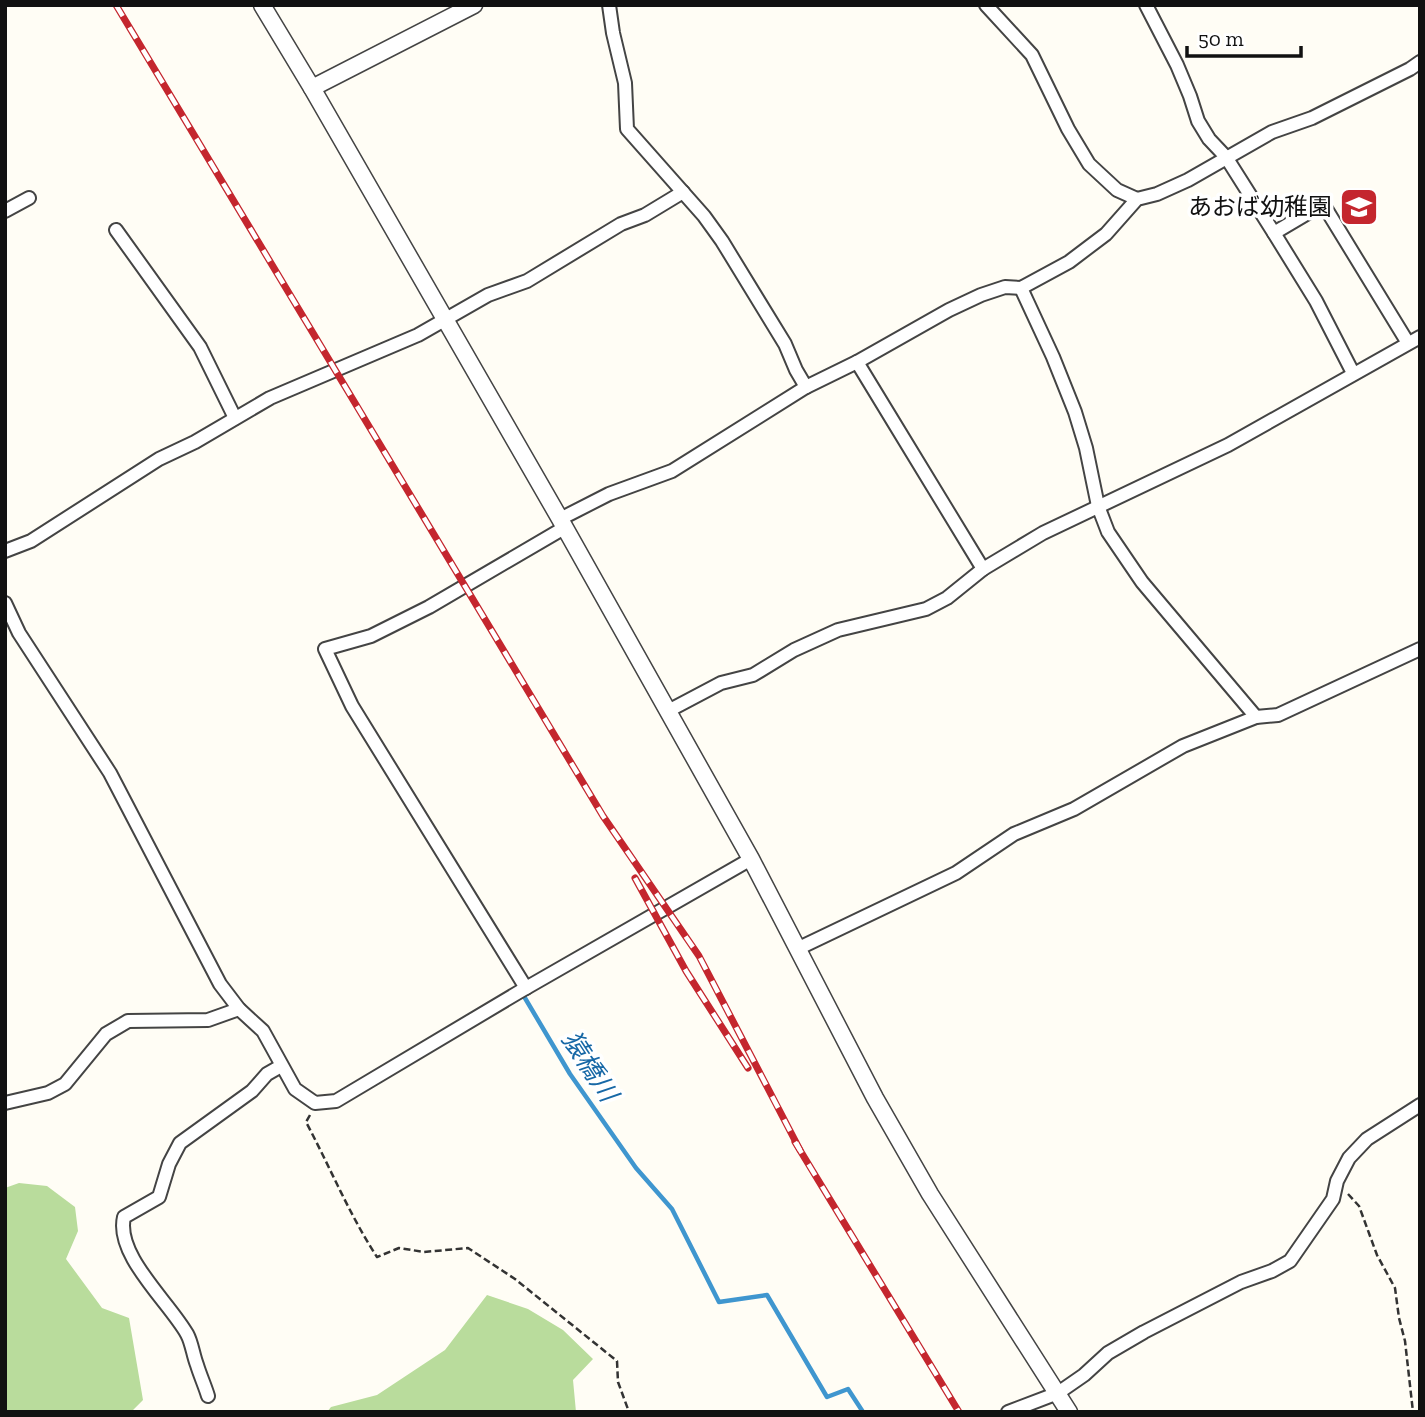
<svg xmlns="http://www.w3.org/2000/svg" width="1425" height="1417" viewBox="0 0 1425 1417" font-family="'Zilla Slab','Noto Sans JP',serif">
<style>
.forest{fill:#b9dc9c}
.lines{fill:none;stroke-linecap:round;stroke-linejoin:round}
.stream{stroke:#3f96cf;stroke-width:4.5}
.minor-casing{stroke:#444;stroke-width:16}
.tertiary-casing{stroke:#444;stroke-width:19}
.path{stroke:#333;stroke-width:2.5;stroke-dasharray:7 3.5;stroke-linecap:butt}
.minor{stroke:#fff;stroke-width:12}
.tertiary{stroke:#fff;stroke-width:16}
.rail-casing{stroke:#c4262e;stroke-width:7}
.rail{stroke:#fff;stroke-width:4.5;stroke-dasharray:13;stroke-linecap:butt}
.labels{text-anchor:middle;stroke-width:7;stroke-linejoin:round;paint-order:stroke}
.poi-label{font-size:24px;fill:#111;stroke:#fff;text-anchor:end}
.water-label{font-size:26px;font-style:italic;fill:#1768a6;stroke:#fff}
</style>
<rect width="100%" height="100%" fill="#fffdf5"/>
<g class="forest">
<path d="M19,1183L47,1186L75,1207L78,1231L66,1259L102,1308L129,1318L143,1400L131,1412H5V1188Z"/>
<path d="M487,1295L528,1309L563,1330L593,1359L573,1380L576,1412H327L331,1407L377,1395L445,1350Z"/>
</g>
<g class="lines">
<path class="stream" d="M522,993L570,1074L636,1168L672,1209L719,1302L767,1295L827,1397L848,1389L863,1412"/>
<g class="minor-casing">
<g id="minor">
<path d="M609,5L613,33L625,83L627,129L704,216L722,241L785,344L796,370L806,387"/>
<path d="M986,5L1032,55L1068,129L1089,164L1117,190L1137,199"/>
<path d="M1146,5L1177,65L1190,96L1198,121L1209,139L1226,157L1274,233L1316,301L1353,373"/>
<path d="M5,211L29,198"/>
<path d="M116,230L200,347L235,418"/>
<path d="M1274,233L1323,204L1408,343"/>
<path d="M1021,288L1053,357L1075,412L1086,448L1098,506L1108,532L1142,582L1256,717"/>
<path d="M857,362L983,569"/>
<path d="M560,519L609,494L672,471L806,387L857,362L949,310L981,295L1005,287L1021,288L1069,262L1106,234L1137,199L1157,194L1188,180L1272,132L1312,118L1410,69L1420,62"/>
<path d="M5,551L31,541L159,459L195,442L270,398L418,335L488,295L527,281L621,224L645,215L683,192"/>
<path d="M5,603L19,633L110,773L220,984L239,1009L263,1031L295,1089L315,1103L336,1101L519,992L751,859"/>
<path d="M668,711L721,683L753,675L794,650L838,630L926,609L947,598L983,569L1043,533L1228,445L1420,337"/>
<path d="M797,949L956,873L1014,834L1074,809L1183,746L1256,717L1278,715L1420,649"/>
<path d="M526,988L352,706L325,649L371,636L429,607L564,528"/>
<path d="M5,1103L48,1093L65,1084L106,1034L128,1021L208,1020L239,1009"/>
<path d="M208,1396C205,1386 200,1375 197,1365C193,1355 192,1343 187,1334C169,1302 115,1255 124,1217L159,1197L169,1164L180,1143L252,1091L267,1074L281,1066"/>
<path d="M1008,1412L1058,1393L1084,1375L1108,1353L1144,1332L1241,1282L1272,1271L1290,1261L1333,1199L1337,1181L1349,1158L1367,1139L1420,1105"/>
</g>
</g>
<g class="tertiary-casing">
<g id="tertiary">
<path d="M262,5L312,88L560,519L751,859L875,1098L930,1194L1069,1412"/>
<path d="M312,88L474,5"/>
</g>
</g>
<g class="path">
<path d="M310,1115L306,1122C330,1167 349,1214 377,1257L399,1248L424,1252L468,1248L515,1279L617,1361L618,1382L629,1412"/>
<path d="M1348,1194L1359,1206L1377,1255L1395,1288L1399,1318L1405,1341L1413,1412"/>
</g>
<use href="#minor" class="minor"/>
<use href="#tertiary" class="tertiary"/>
<g class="rail-casing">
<g id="rail">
<path d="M116,5L603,816L699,956L800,1150"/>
<path d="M635,878L686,971L748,1068"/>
<path d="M795,1142L959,1412"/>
</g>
</g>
<use href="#rail" class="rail"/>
</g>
<defs>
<g id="school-square" transform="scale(2.0125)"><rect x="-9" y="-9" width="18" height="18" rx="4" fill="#c4262e" stroke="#fff"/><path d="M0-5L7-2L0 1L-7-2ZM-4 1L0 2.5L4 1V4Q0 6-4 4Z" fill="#fff"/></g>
</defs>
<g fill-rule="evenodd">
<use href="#school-square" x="1359" y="207"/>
</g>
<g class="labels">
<g class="poi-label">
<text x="1332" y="215">あおば幼稚園</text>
</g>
<g class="water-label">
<text transform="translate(590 1066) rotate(57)" y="9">猿橋川</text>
</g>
</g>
<rect width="1425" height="1417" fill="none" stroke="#111111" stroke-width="14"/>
<path d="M1187 46v10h114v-10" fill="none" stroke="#111111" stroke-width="3.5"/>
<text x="1198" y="46" font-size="21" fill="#111111" stroke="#ffffff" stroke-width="5" paint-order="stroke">50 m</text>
</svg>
